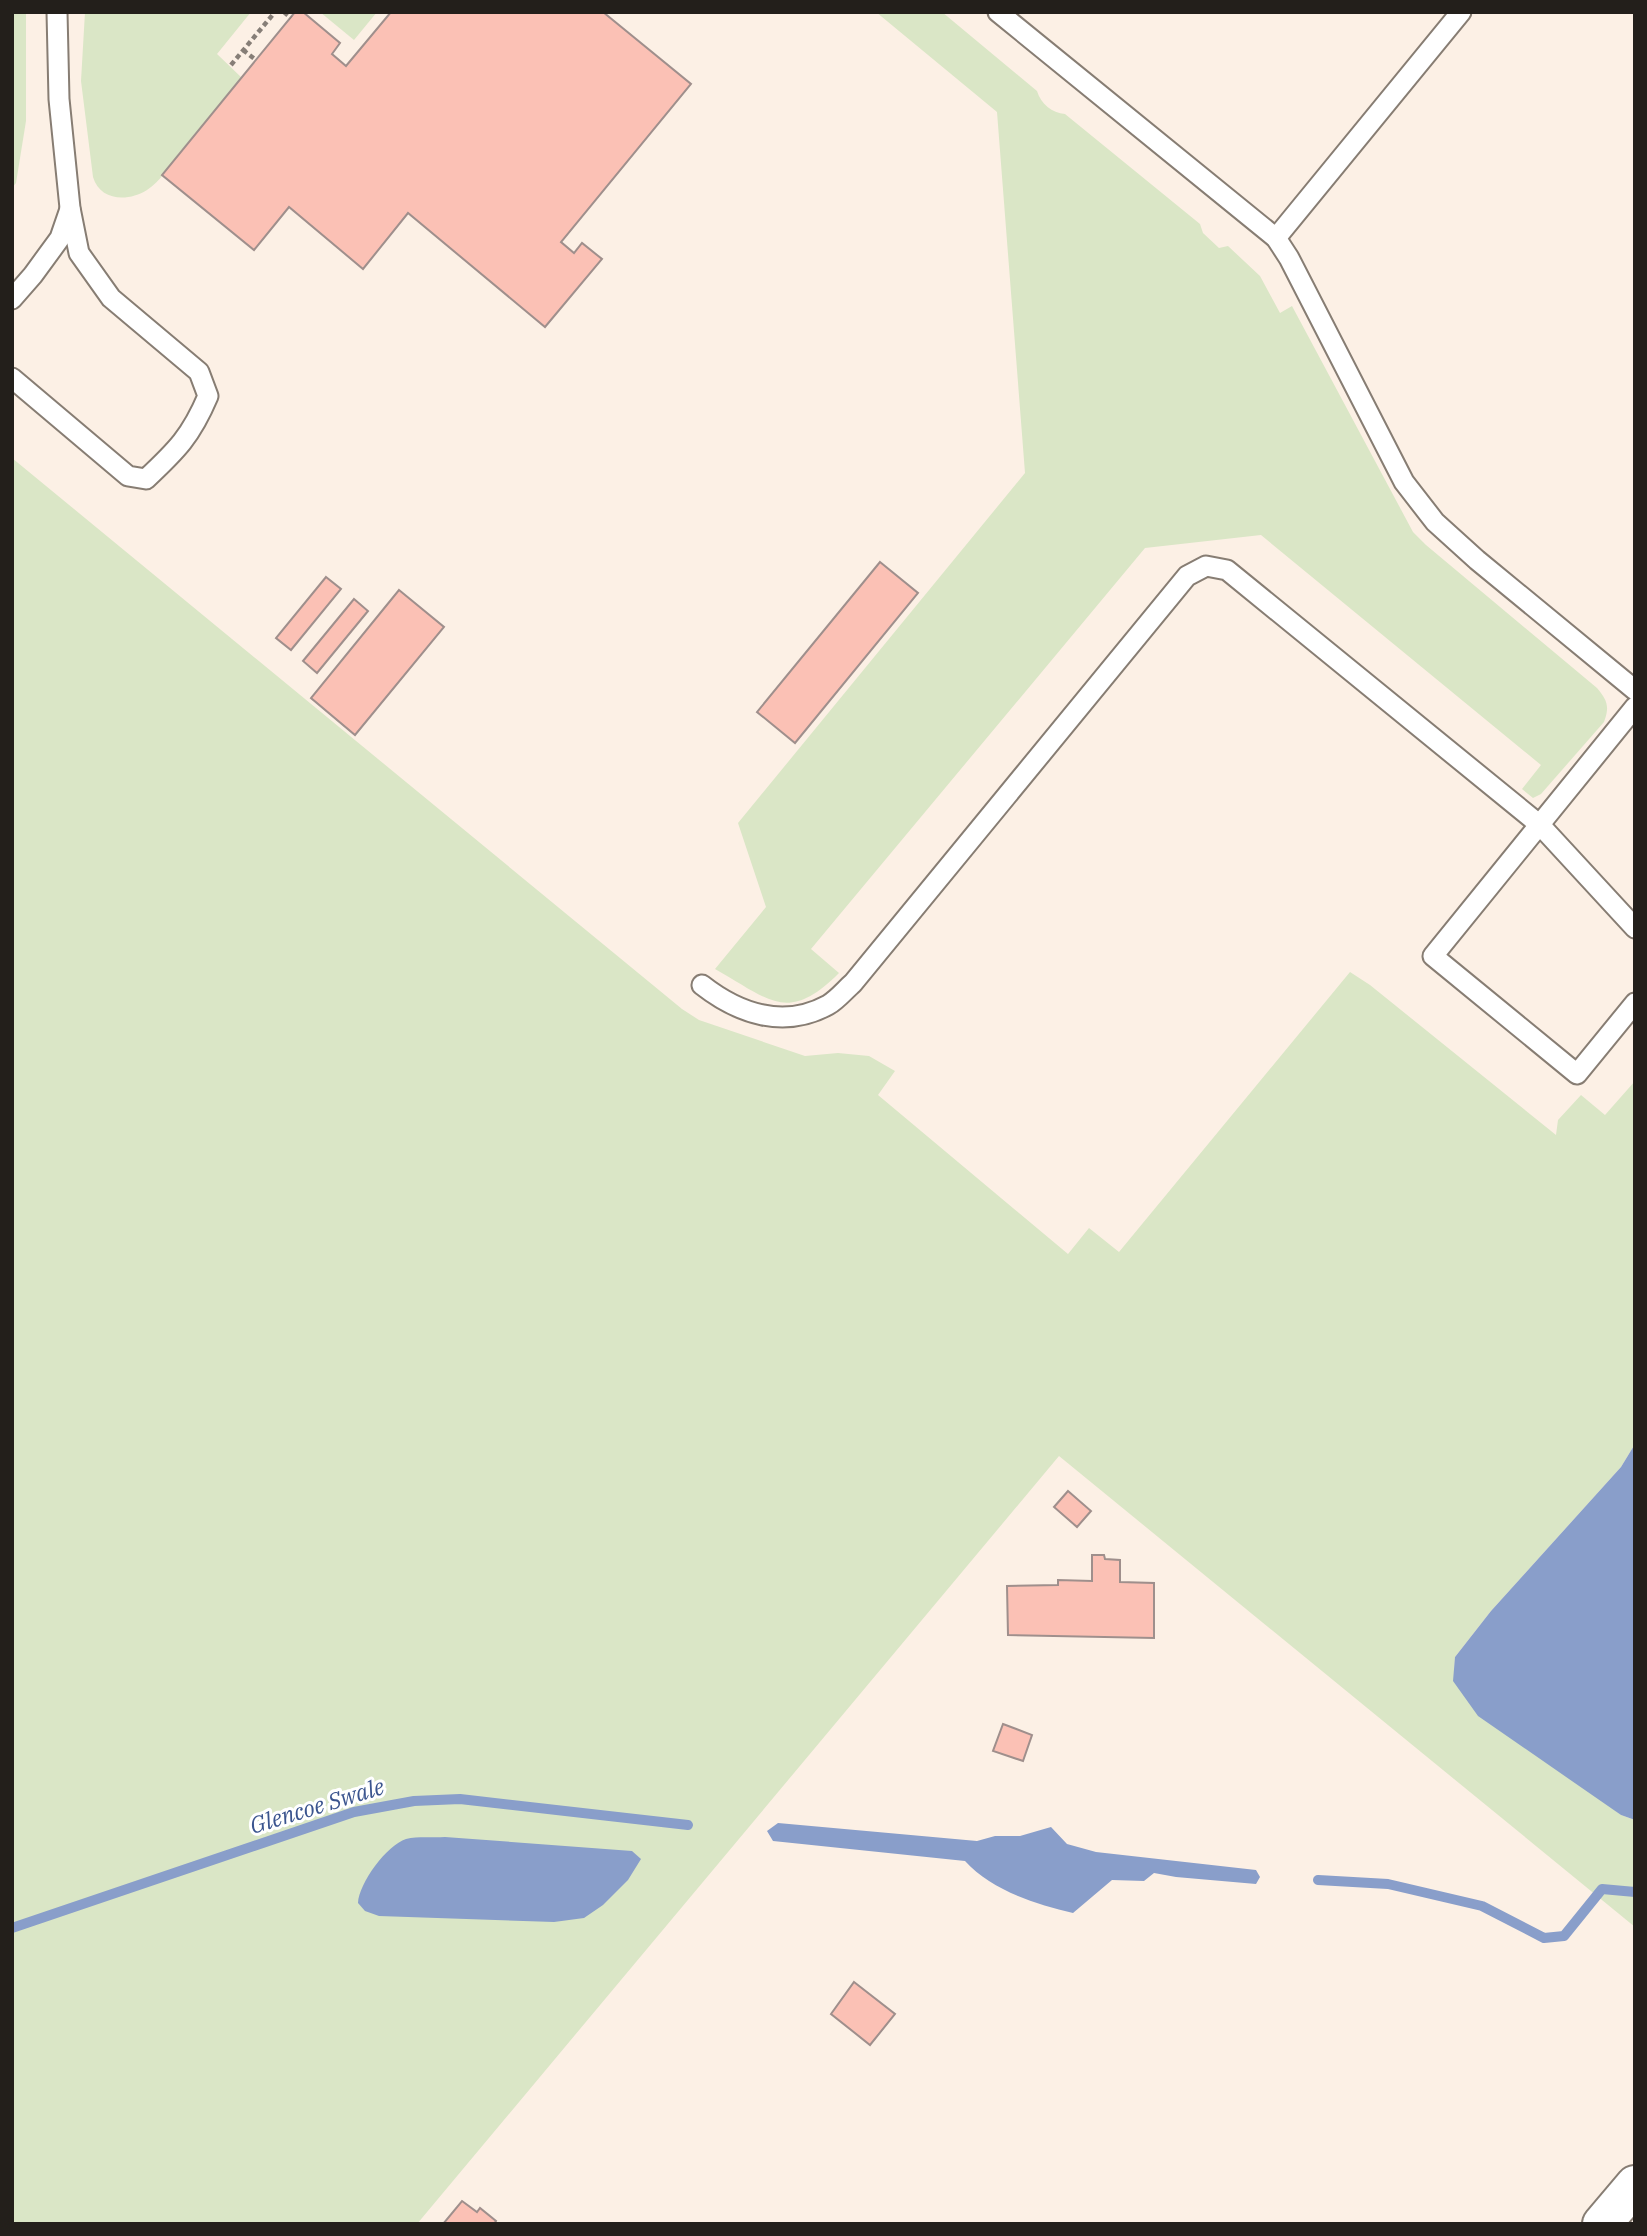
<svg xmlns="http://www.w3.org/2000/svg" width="1647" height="2236" viewBox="0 0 1647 2236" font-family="'IBM Plex Serif',serif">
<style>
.green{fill:#dae6c6}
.water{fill:#899eca}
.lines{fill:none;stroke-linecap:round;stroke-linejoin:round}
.stream{stroke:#899eca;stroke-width:10}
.building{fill:#fbc1b5;stroke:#9f8f8c;stroke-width:2}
.lane-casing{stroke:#877d73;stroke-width:23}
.secondary-casing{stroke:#877d73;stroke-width:42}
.path{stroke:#867e77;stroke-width:4.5;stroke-dasharray:5 3.5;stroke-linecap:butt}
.lane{stroke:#fff;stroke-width:19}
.secondary{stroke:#fff;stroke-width:38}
.labels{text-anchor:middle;stroke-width:6;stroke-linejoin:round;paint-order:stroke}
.water-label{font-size:23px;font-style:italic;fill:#3a548e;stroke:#fff}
</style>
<rect width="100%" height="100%" fill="#fcf0e5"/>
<g class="green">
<path d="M12,12H26V121L16,183L12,188Z"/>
<path d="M85,12H251L217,54L242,78C221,103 200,128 179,153C170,165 160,182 147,190C128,202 100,201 93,177L81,81Z"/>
<path d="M320,12H377L354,40Z"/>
<path d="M876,12H942L1037,91C1041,104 1052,113 1065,114L1200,224L1203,233L1219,248L1228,246L1260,276L1280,313L1292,306L1413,532L1426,545L1597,688C1607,700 1610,706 1604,722L1541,794L1533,798L1522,789L1541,765L1261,535L1145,548L811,949L839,973C787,1025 769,999 715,969L766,907L738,823L1025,473L997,112Z"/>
<path d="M12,458L682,1009L699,1020L805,1056L838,1053L869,1056L895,1071L878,1095L1068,1254L1089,1228L1119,1252L1350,972L1370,985L1556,1135L1558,1120L1581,1095L1605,1115L1635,1081V1444L1621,1467L1491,1611L1455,1657L1454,1681L1621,1815L1635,1820V1927L1059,1456L417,2224H12Z"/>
</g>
<g class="water">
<path d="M1635,1444V1820L1621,1815L1478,1716L1453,1681L1455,1657L1491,1611L1621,1467Z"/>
<path d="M778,1823L977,1841L995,1836H1020L1051,1827L1067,1844L1096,1852L1256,1870L1260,1877L1256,1884L1176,1877L1154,1873L1144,1881L1112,1880L1073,1913C1035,1904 991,1890 965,1861L773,1841L767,1831Z"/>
<path d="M445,1837L632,1851L641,1859L628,1880L603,1905L584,1918L554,1922L379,1916L365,1911L358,1903C359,1883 387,1845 406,1839C418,1836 433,1838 445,1837Z"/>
</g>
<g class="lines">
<g class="stream">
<path d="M1318,1880L1388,1884L1482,1906L1544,1938L1564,1936L1602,1889L1635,1892"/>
<path d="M12,1928L354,1812L414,1801L460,1799L688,1825"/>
</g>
</g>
<g class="building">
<path d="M295,12H303L340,43L332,54L346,66L391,12H603L691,84L561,242L574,253L582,243L602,259L545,327L408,213L363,269L289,207L254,250L162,175Z"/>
<path d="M880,562L918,593L795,743L757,712Z"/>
<path d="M326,577L341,589L291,650L276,638Z"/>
<path d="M399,590L444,627L355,735L311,698Z"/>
<path d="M354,599L368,611L317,673L303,661Z"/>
<path d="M1068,1491L1091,1511L1077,1527L1054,1507Z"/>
<path d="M1092,1555H1104L1105,1559L1120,1560V1582L1154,1583V1638L1008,1635L1007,1586L1058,1585V1580L1092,1581Z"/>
<path d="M1003,1724L1032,1735L1023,1761L993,1751Z"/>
<path d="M854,1982L895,2014L870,2045L831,2014Z"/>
<path d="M462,2201L477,2212L480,2208L496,2221L494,2224H443Z"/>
</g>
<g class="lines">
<g class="lane-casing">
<g id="lane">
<path d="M998,12L1276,238L1289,258L1404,482L1435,522L1477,560L1635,690"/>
<path d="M1276,238L1461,12"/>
<path d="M12,299L33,275L60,238L70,209"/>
<path d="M12,378L128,476L146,479C177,450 191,436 208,396L199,372L111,298L79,253L70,208L59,99L57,12"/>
<path d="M1635,707L1433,956L1577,1074L1635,1003"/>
<path d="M702,985C739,1014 784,1029 828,1005C837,1000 845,990 853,983L1187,576L1206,566L1227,570L1540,825L1635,928"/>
</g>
</g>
<g class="secondary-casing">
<path id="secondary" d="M1602,2224L1635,2185"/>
</g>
<g class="path">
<path d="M284,12L291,18"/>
<path d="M243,50L256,60"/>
<path d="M231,65L275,12"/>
</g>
<use href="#lane" class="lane"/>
<use href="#secondary" class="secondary"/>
</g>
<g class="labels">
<g class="water-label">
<text transform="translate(317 1806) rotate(-17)" y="8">Glencoe Swale</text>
</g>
</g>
<rect width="1647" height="2236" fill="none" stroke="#231f1b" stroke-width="28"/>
</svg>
